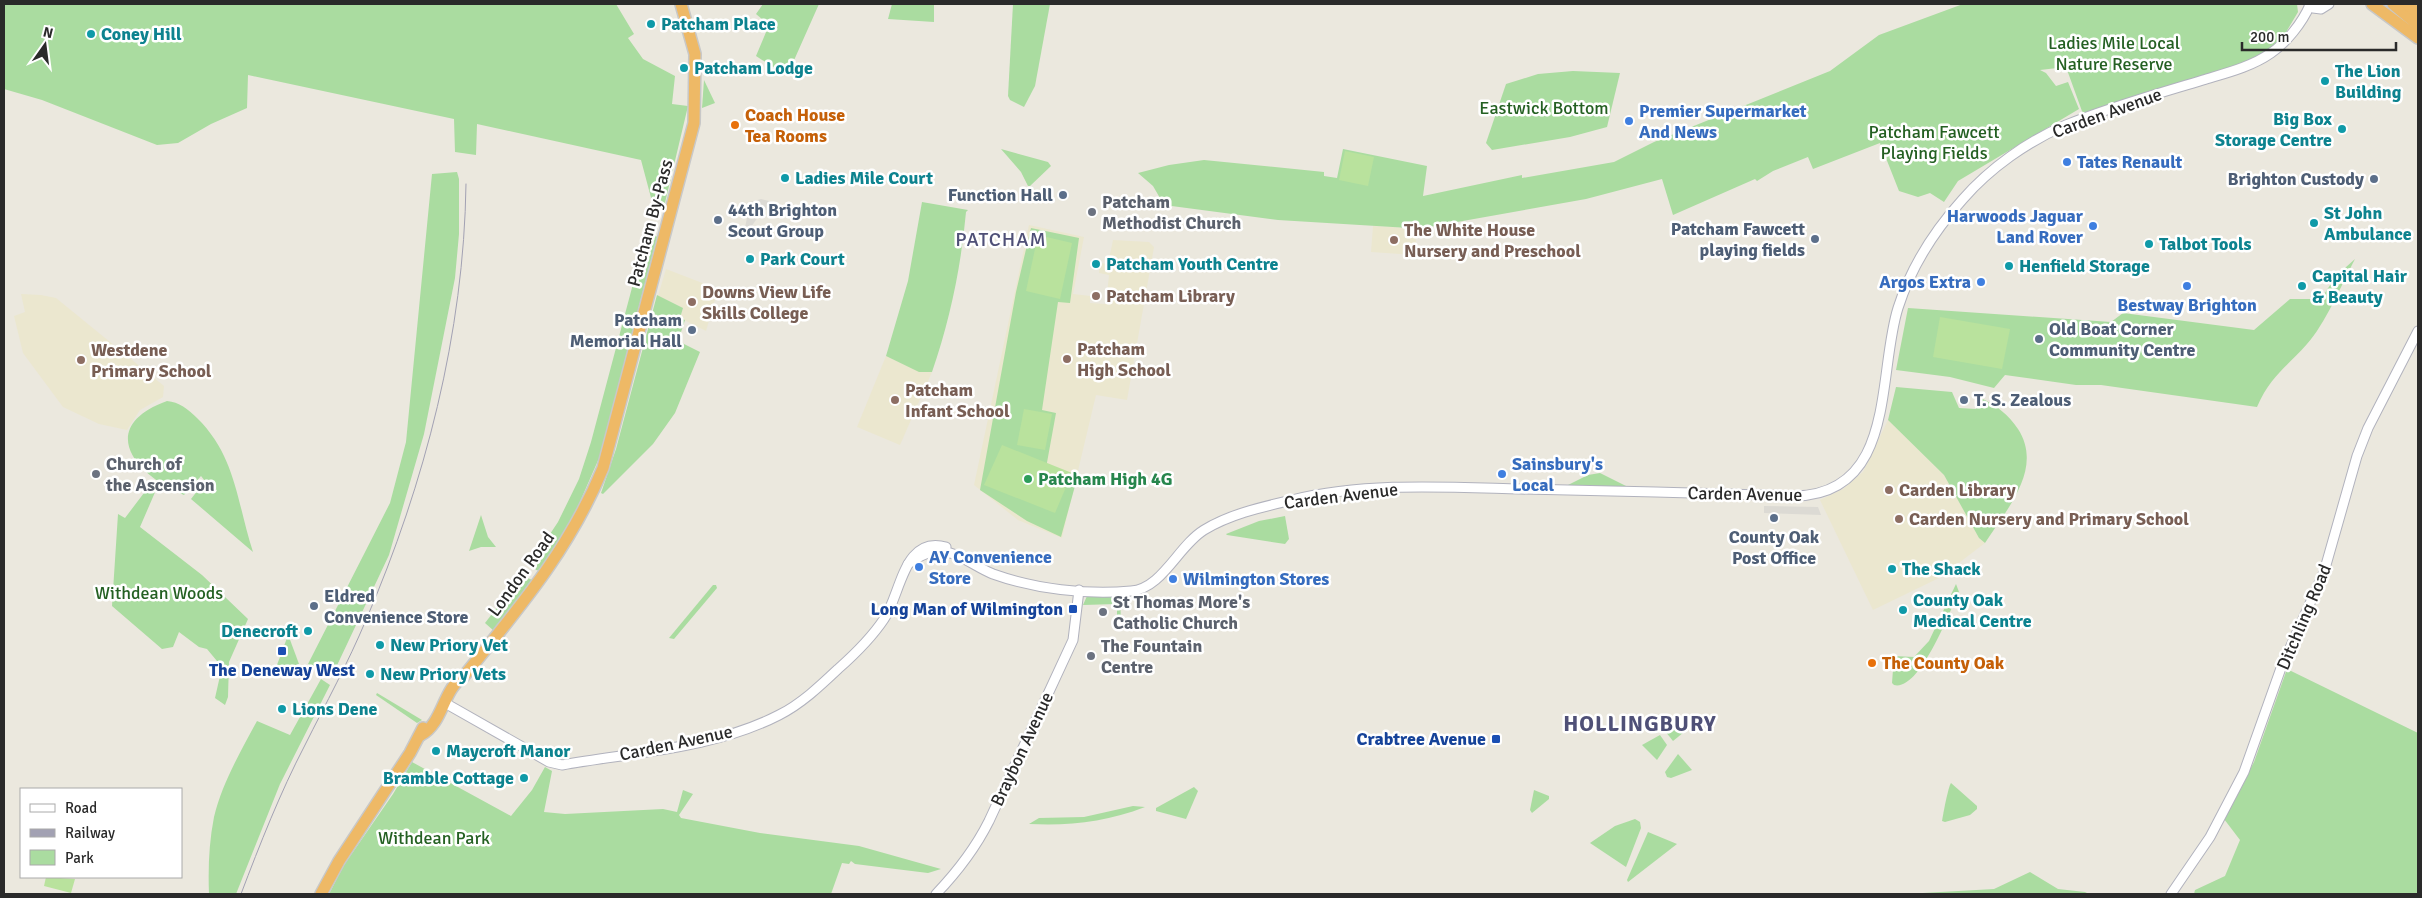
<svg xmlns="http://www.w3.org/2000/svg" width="2422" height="898" viewBox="0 0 2422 898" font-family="Signika,sans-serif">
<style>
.education{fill:#ebe7cf}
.green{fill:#aadca0}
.pitch{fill:#b9e29d}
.plaza{fill:#dcdad4}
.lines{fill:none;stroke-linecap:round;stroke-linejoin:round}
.secondary-casing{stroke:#b1b2bd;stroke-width:11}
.highway-casing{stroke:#c8c8c8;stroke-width:14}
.secondary{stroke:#fff;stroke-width:9}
.highway{stroke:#eeb966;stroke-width:11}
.rail{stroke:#a2a1b3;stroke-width:1}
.culture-dot{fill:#0f9aa8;stroke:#fff;stroke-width:2}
.shop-dot{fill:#3f7fe0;stroke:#fff;stroke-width:2}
.food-dot{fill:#e8710a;stroke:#fff;stroke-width:2}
.service-dot{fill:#5c6f8a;stroke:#fff;stroke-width:2}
.worship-dot{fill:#6b7280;stroke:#fff;stroke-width:2}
.education-dot{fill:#8d6e63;stroke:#fff;stroke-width:2}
.leisure-dot{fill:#2e9e5b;stroke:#fff;stroke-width:2}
.transit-dot{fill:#1a4fb4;stroke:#fff;stroke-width:2}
.labels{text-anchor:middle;stroke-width:5;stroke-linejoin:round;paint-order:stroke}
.culture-label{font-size:18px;font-weight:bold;fill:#0d838f;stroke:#fff;text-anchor:start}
.park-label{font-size:18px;fill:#246022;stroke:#fff}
.shop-label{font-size:18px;font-weight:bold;fill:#366cbe;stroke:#fff;text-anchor:start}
.street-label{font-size:18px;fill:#2a2a2a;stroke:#fff}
.food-label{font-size:18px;font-weight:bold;fill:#c56008;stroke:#fff;text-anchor:start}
.service-label{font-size:18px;font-weight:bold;fill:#4e5e75;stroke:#fff;text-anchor:end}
.worship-label{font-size:18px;font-weight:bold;fill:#5b616d;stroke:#fff;text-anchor:start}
.education-label{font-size:18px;font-weight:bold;fill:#785e54;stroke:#fff;text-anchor:start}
.leisure-label{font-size:18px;font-weight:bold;fill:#27864d;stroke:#fff;text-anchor:start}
.transit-label{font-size:18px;font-weight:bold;fill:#164399;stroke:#fff;text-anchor:end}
.quarter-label{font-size:20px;letter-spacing:1px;fill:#4f5077;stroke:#fff}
.district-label{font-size:22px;font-weight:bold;letter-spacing:1px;fill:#4f5077;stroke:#fff}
</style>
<rect width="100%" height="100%" fill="#ebe8de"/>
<g class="education">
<path d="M1029,225L1084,237L1073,294L1090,296V303L1106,304L1109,275L1099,273L1100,263L1108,264L1113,240L1149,242L1154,247L1127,400L1096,395L1062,538L1018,520L974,485Z"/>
<path d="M1410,225L1417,226L1415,255L1371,252L1373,226L1409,228Z"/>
<path d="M666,269L718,289L706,331L680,318L683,308L658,296Z"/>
<path d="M21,294L41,295L56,298L164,386L163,397L140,410L127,430L99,424L63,407L23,353L14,316L25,312Z"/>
<path d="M886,356L919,371L932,372L900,445L857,427Z"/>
<path d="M1888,420L1944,475L1979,538L1985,543L1939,578L1873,610L1820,500L1843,489L1863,472Z"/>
</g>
<g class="green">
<path d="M4,4H616L634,34L628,38L643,59L675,76L672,104L688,106L664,207L654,209L641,160L477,124L476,155L455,152L454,119L248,75L247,108L211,124L178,143L157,145L42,100L4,89Z"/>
<path d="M763,4H819L787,76L756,56L769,25L756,14Z"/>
<path d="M892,4H934V22L888,19Z"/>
<path d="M1013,4H1050L1035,86L1024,107L1010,100L1008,96Z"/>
<path d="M1963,4H2297L2298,12L2282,39L2247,65L2083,114L2066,67L2040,70L2046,73L2056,86L2068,82L2079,109L1958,181L1944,202L1930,193L1918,197L1899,191L1880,143L1813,169L1808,157L1773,171L1757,181L1755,179L1673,215L1662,179L1586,199L1429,227L1427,229L1410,225L1409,228L1278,220L1164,205L1153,186L1138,173L1169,165L1204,160L1324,172V176L1337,178L1343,149L1427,166L1423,196L1522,175V178L1614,162L1654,142L1830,71L1879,35Z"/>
<path d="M1573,71L1620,73L1607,127L1570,137L1492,150L1486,143L1506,84L1538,74Z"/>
<path d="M704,80L715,103L702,108Z"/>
<path d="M1001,149L1048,162L1051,166L1030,186H1028L1021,172Z"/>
<path d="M457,172L459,179V234L455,278L424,434L389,555L332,676L308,664L390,503L406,442L432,174Z"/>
<path d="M922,202L968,210L966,212C961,267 950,320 932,372H919L886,356L908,281Z"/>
<path d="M1031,228L1079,238L1070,303L1058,302L1042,410L1056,413L1044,479L1075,486L1061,537L1027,521L980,490L1016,292Z"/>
<path d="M652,232L657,237L600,456L572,520L541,571L536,570L532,561L558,522L579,479L591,442L646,235Z"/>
<path d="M2355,259C2343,282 2324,326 2307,344C2286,368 2271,375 2257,407L2101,385H2076L2005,375L1994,388L1950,377L1896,370L1908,308L2111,322L2123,313L2254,330L2290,299H2321L2336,276Z"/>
<path d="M657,295L683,308L680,318L685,320L678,341L700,352L675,413L653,444L603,494L601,493L616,449Z"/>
<path d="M1896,387L1952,392L1959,408L1976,409L1981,398C1997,406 2008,414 2018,429C2044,469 2006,510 1985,543L1979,538L1944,475L1888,420Z"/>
<path d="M167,401C179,402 188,409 197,418C236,456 237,503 253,552L191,499L205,481L201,476L184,495C134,475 96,427 167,401Z"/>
<path d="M1600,473L1628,487L1568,485L1588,475Z"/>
<path d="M150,485L156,490L140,527L202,575L248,619L229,662L228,697L225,705L215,698L222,667L207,649L199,647L179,632L173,647L162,649L112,606L118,514L125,518Z"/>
<path d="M481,515L488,537L496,547H481L469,551Z"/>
<path d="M1285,516L1289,539L1285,544L1227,535L1226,534L1259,521Z"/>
<path d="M522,575L532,580L494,631L485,623Z"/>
<path d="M1956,584L1959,592C1950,610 1920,692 1894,685L1892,683L1894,656L1914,657L1929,641Z"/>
<path d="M713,585H716L717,588L674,639L669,638Z"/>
<path d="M1087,596L1120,597L1121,622H1117V604L1083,605Z"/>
<path d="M289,637L299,664L275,675L274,673L287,638Z"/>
<path d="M2287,669L2418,733V894H2194L2195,890L2225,876L2240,840L2224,819L2254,762Z"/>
<path d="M321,679L330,685L280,784L236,894H209C208,869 209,842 214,817C222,783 241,751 257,721L290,735Z"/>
<path d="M377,693L422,720L417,723L376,695Z"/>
<path d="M1700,719L1673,741L1665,731Z"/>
<path d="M1660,735L1667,745L1657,760L1642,745Z"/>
<path d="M1678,754L1692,770L1671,778L1667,777L1665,772Z"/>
<path d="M412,762L511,816L532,790L545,767L552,771L544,812L565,814L663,809L677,812L683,790L693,794L679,815L681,818L760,833L859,846L941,869L928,873L855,864L851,861L849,864L842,863L831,894H329L344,865L393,794Z"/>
<path d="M1951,783L1977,806V809L1970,815L1945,822L1942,821C1943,815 1948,787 1951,783Z"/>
<path d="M1194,787L1198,791L1186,819L1156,811V808Z"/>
<path d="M1534,790L1549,796V799L1532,813L1530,810Z"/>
<path d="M1133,806L1145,807C1106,822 1070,826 1029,824L1039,818L1084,817Z"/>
<path d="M1635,819L1640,822L1641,828L1626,867L1590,843L1615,826Z"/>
<path d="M1648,832L1677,844L1628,882L1627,880Z"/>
<path d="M2030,872L2058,889L2085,892L2089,894H1905L1994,889Z"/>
</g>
<g class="pitch">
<path d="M1345,151L1374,157L1368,186L1339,180Z"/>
<path d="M1038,235L1072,243L1060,299L1026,291Z"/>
<path d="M1940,317L2010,329L2002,369L1933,357Z"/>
<path d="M1024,409L1052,414L1045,450L1017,445Z"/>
<path d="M1002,445L1072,473L1055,513L984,485Z"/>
<path d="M46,877L75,879L71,893L44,886Z"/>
</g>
<g class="plaza">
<path d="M761,199L777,203L778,207L762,211L745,236L741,235L745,228L750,202Z"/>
<path d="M1764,506L1818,507L1821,515L1764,513Z"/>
</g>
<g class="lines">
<g class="secondary-casing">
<g id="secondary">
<path d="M2309,4L2313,8L2321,9L2329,4"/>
<path d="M908,564C917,558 926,552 937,551C956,550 975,567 993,574C1035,589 1086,595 1131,591C1162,589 1178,546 1204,530C1230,514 1262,507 1292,500C1366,482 1445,487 1520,489C1612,491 1703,493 1795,496C1897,494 1877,374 1898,308C1911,267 1934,231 1963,199C1990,168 2028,141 2066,125C2110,107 2157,94 2203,80C2226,73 2251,67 2271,53C2287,42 2302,23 2310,5"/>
<path d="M445,703L549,762L562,765C634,752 713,749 779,715C801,704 820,686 838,669C855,654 872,637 884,619C901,595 903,535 946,547"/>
<path d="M936,894C958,871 975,849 989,821L1073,640L1079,590"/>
<path d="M2171,894L2210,837L2244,772L2281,668L2324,572L2357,456L2368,428L2418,331"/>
</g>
</g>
<g class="highway-casing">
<g id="highway">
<path d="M2372,4L2418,38"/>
<path d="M2393,4L2418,25"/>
<path d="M2407,4L2418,14"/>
<path d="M421,735C444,722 442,690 464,676C519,608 569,550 603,468L694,123L695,54L681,4"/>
<path d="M321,894L339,861L410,753L423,728"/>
</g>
</g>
<use href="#secondary" class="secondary"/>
<use href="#highway" class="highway"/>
<path class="rail" d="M241,894C260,844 280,793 305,745C326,703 348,663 366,620C425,483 464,333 466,184"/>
</g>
<g class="culture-dot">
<circle cx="651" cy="24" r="5"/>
<circle cx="91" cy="34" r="5"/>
<circle cx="684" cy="68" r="5"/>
<circle cx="2325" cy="81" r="5"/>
<circle cx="2342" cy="129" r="5"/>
<circle cx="785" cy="178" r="5"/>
<circle cx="2314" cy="223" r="5"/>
<circle cx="2149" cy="244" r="5"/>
<circle cx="750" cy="259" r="5"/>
<circle cx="1096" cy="264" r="5"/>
<circle cx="2009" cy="266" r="5"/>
<circle cx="2302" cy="286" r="5"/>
<circle cx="1892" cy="569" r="5"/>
<circle cx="1903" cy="610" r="5"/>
<circle cx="308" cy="631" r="5"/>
<circle cx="380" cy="645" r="5"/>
<circle cx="370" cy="674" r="5"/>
<circle cx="282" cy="709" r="5"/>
<circle cx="436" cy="751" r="5"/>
<circle cx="524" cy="778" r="5"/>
</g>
<g class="shop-dot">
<circle cx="1629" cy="121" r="5"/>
<circle cx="2067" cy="162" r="5"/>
<circle cx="2093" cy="226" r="5"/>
<circle cx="1981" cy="282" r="5"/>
<circle cx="2187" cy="286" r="5"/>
<circle cx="1502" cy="474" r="5"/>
<circle cx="919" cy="567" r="5"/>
<circle cx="1173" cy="579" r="5"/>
</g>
<g class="food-dot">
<circle cx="735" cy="125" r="5"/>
<circle cx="1872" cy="663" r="5"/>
</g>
<g class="service-dot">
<circle cx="2374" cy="179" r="5"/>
<circle cx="1063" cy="195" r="5"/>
<circle cx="718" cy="220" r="5"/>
<circle cx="1815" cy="239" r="5"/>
<circle cx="692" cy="330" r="5"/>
<circle cx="2039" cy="339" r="5"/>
<circle cx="1964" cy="400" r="5"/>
<circle cx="1774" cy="518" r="5"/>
<circle cx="314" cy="606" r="5"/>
</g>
<g class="worship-dot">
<circle cx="1092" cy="212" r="5"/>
<circle cx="96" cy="474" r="5"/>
<circle cx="1103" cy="612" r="5"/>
<circle cx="1091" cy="656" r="5"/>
</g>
<g class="education-dot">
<circle cx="1394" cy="240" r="5"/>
<circle cx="1096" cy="296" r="5"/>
<circle cx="692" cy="302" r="5"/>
<circle cx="1067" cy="359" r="5"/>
<circle cx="81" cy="360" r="5"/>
<circle cx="895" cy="400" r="5"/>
<circle cx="1889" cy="490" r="5"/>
<circle cx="1899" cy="519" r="5"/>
</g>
<circle class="leisure-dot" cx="1028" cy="479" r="5"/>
<g class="transit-dot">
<rect x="1068" y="604" width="10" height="10" rx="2.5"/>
<rect x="277" y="646" width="10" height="10" rx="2.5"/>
<rect x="1491" y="734" width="10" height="10" rx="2.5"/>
</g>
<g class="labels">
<g class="culture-label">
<text x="661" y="30">Patcham Place</text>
<text x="101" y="40">Coney Hill</text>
<text x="694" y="74">Patcham Lodge</text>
<text x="2335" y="77">The Lion<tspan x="2335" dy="21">Building</tspan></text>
<text x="2332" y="125" text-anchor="end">Big Box<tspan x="2332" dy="21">Storage Centre</tspan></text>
<text x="795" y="184">Ladies Mile Court</text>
<text x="2324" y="219">St John<tspan x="2324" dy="21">Ambulance</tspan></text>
<text x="2159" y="250">Talbot Tools</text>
<text x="760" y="265">Park Court</text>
<text x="1106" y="270">Patcham Youth Centre</text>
<text x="2019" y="272">Henfield Storage</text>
<text x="2312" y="282">Capital Hair<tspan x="2312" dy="21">&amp; Beauty</tspan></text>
<text x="1902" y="575">The Shack</text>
<text x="1913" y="606">County Oak<tspan x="1913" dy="21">Medical Centre</tspan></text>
<text x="298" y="637" text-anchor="end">Denecroft</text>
<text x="390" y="651">New Priory Vet</text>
<text x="380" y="680">New Priory Vets</text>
<text x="292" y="715">Lions Dene</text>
<text x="446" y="757">Maycroft Manor</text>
<text x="514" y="784" text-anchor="end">Bramble Cottage</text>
</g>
<g class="park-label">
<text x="2114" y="49">Ladies Mile Local<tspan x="2114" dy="21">Nature Reserve</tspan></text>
<text x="1544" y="114">Eastwick Bottom</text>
<text x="1934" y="138">Patcham Fawcett<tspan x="1934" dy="21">Playing Fields</tspan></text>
<text x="159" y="599">Withdean Woods</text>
<text x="434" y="844">Withdean Park</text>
</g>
<g class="shop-label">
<text x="1639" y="117">Premier Supermarket<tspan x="1639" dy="21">And News</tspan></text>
<text x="2077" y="168">Tates Renault</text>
<text x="2083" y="222" text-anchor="end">Harwoods Jaguar<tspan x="2083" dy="21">Land Rover</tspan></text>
<text x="1971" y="288" text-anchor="end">Argos Extra</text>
<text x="2187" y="311" text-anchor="middle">Bestway Brighton</text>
<text x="1512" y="470">Sainsbury's<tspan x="1512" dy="21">Local</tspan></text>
<text x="929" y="563">AY Convenience<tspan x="929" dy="21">Store</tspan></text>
<text x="1183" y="585">Wilmington Stores</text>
</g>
<g class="street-label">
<text transform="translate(2107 113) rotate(-20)" y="6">Carden Avenue</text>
<text transform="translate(650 223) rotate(-75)" y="6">Patcham By-Pass</text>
<text transform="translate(1745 494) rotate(1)" y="6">Carden Avenue</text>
<text transform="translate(1341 496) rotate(-7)" y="6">Carden Avenue</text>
<text transform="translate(521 574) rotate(-54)" y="6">London Road</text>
<text transform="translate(2304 617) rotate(-67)" y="6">Ditchling Road</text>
<text transform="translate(676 743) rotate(-12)" y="6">Carden Avenue</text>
<text transform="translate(1022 749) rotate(-65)" y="6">Braybon Avenue</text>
</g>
<g class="food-label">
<text x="745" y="121">Coach House<tspan x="745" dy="21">Tea Rooms</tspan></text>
<text x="1882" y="669">The County Oak</text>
</g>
<g class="service-label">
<text x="2364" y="185">Brighton Custody</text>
<text x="1053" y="201">Function Hall</text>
<text x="728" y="216" text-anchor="start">44th Brighton<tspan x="728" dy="21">Scout Group</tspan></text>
<text x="1805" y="235">Patcham Fawcett<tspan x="1805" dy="21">playing fields</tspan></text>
<text x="682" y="326">Patcham<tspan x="682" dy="21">Memorial Hall</tspan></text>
<text x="2049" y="335" text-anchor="start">Old Boat Corner<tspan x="2049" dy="21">Community Centre</tspan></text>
<text x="1974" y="406" text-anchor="start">T. S. Zealous</text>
<text x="1774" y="543" text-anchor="middle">County Oak<tspan x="1774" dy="21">Post Office</tspan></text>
<text x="324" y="602" text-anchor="start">Eldred<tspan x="324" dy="21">Convenience Store</tspan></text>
</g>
<g class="worship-label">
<text x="1102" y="208">Patcham<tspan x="1102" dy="21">Methodist Church</tspan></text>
<text x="106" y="470">Church of<tspan x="106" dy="21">the Ascension</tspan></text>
<text x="1113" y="608">St Thomas More's<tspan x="1113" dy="21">Catholic Church</tspan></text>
<text x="1101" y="652">The Fountain<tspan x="1101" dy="21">Centre</tspan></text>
</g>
<g class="education-label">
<text x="1404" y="236">The White House<tspan x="1404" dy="21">Nursery and Preschool</tspan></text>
<text x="702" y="298">Downs View Life<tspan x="702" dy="21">Skills College</tspan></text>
<text x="1106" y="302">Patcham Library</text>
<text x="1077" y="355">Patcham<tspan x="1077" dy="21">High School</tspan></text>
<text x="91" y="356">Westdene<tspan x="91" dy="21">Primary School</tspan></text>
<text x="905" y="396">Patcham<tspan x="905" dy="21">Infant School</tspan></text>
<text x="1899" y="496">Carden Library</text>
<text x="1909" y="525">Carden Nursery and Primary School</text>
</g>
<g class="leisure-label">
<text x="1038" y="485">Patcham High 4G</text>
</g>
<g class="transit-label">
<text x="1063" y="615">Long Man of Wilmington</text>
<text x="282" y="676" text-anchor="middle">The Deneway West</text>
<text x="1486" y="745">Crabtree Avenue</text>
</g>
<g class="quarter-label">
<text x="1001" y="246">PATCHAM</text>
</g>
<g class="district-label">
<text x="1640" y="731">HOLLINGBURY</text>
</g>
</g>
<rect width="2422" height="898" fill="none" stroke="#2a2a2a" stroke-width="10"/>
<rect x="20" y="788" width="162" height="90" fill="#ffffff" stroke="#aaaaaa"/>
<rect x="30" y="804" width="25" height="8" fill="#ffffff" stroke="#aaaaaa"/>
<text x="65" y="813" font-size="15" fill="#2a2a2a">Road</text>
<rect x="30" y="829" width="25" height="8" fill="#a2a1b3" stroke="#aaaaaa"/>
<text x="65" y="838" font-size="15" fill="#2a2a2a">Railway</text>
<rect x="30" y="850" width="25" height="15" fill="#aadca0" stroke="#aaaaaa"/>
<text x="65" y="863" font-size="15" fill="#2a2a2a">Park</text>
<g transform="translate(45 45) rotate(14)" stroke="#ffffff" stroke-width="4" paint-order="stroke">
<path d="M0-4L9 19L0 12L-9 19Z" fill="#2a2a2a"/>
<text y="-8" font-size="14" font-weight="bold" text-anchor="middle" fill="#2a2a2a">N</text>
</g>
<path d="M2242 42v8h154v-8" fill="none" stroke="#2a2a2a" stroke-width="2.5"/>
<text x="2250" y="42" font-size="15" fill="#2a2a2a" stroke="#ffffff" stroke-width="4" paint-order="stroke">200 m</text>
</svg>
